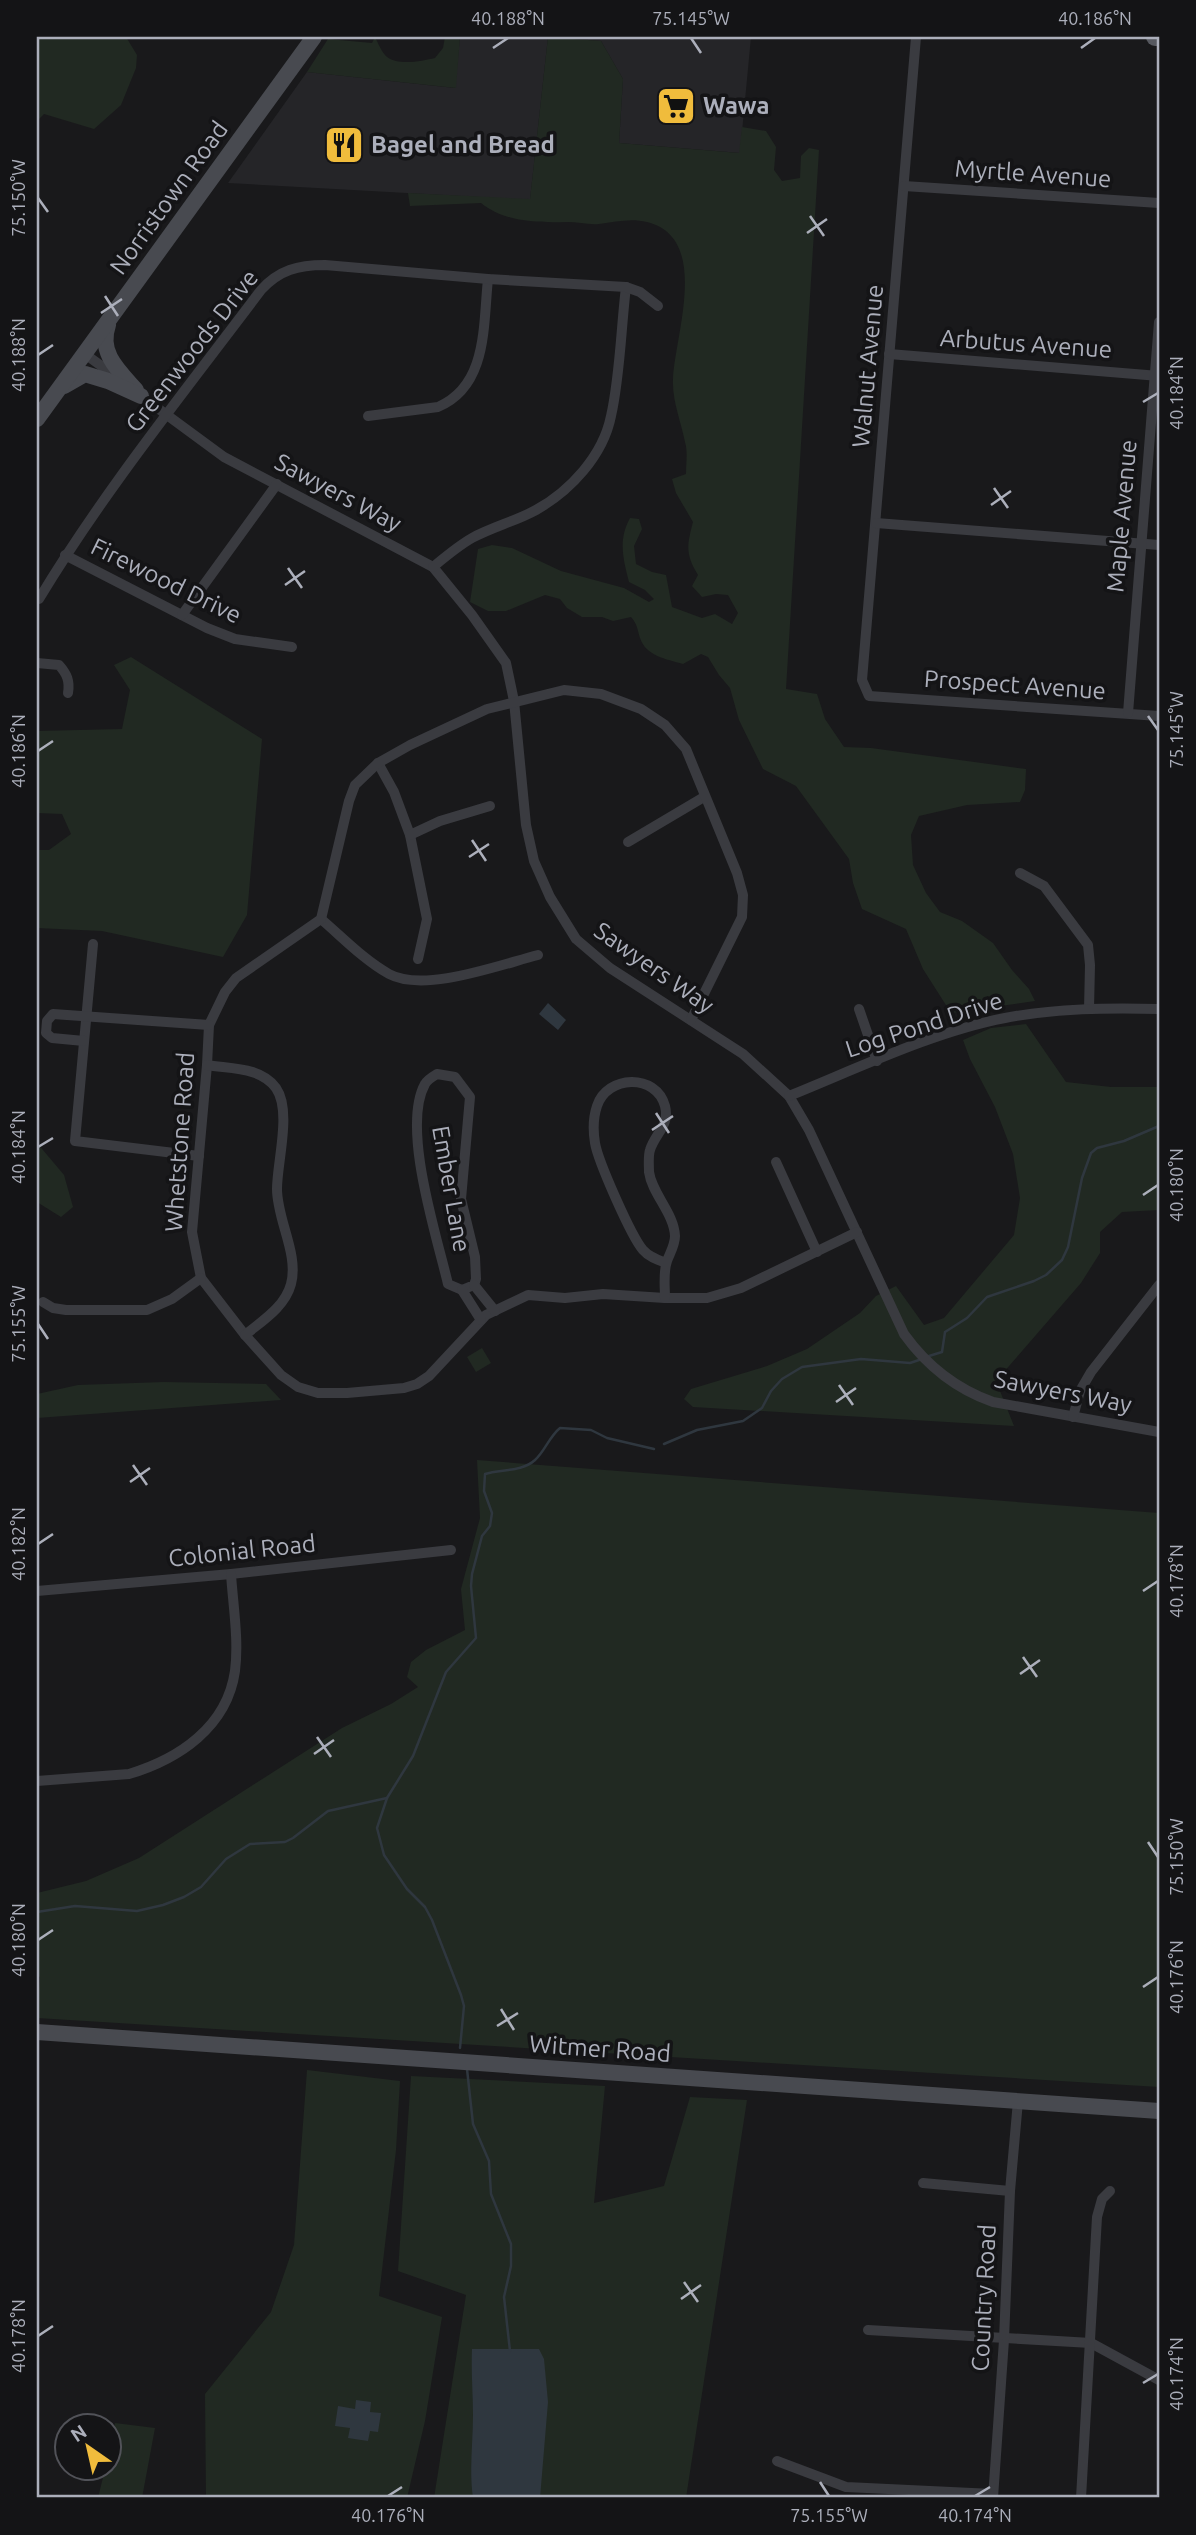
<svg xmlns="http://www.w3.org/2000/svg" width="1196" height="2535" viewBox="0 0 1196 2535" font-family="Ubuntu,sans-serif">
<style>
.built{fill:#252528}
.green{fill:#212922}
.water{fill:#2f373f}
.lines{fill:none;stroke-linecap:round;stroke-linejoin:round}
.stream{stroke:#2f373f;stroke-width:2.5}
.street{stroke:#3a3b40;stroke-width:10}
.secondary{stroke:#484a50;stroke-width:16}
.primary{stroke:#56585f;stroke-width:18}
.ticks{fill:none;stroke:#acafbb;stroke-width:2.5}
.labels{text-anchor:middle;stroke-width:7;stroke-linejoin:round;paint-order:stroke}
.poi-label{font-size:24px;font-weight:bold;fill:#acafbb;stroke:#141416;text-anchor:start}
.street-label{font-size:24px;fill:#acafbb;stroke:#141416}
.neatline{fill:none;stroke:#acafbb;stroke-width:2.5}
.ticks-label{font-size:18px;text-anchor:middle;fill:#acafbb}
</style>
<rect width="100%" height="100%" fill="#19191b"/>
<g class="built">
<path d="M460,37H548L530,200L228,183L307,72L455,88Z"/>
<path d="M552,37H751L740,153L619,143L623,79L601,41Z"/>
</g>
<g class="green">
<path d="M37,37H126L137,55L136,68L121,105L94,129L44,114L37,121Z"/>
<path d="M375,37C378,43 382,53 387,57C399,66 422,61 435,58L443,48L445,37H460L456,88L307,72L328,39L372,43Z"/>
<path d="M548,37L601,41L623,79L619,143L739,153L742,127L766,131L776,147L774,170L782,181L800,178L801,156L809,148L819,150L786,689L817,694L825,719L844,747L871,748L1026,769L1025,790L1020,802L967,805L919,816L911,835L913,865L926,893L940,912L962,921L993,943L1012,970L1029,989L1035,1001L951,1013L923,969L906,929L862,909L853,883L849,859L796,786L763,769L739,720L730,688L719,675L708,657L701,654L683,664C666,659 646,656 640,638C637,629 638,625 631,617L613,621L602,617H582L567,608L560,599L545,595L506,611H488L470,602L478,549L492,545L512,548L561,571L624,588L649,602L654,599L645,590L629,582C623,558 618,540 630,518L639,519L642,529L634,546L636,564L652,572L666,575L672,607L702,618L715,614L732,624L738,613L728,595L716,594L702,597L692,586L698,575C685,554 687,545 693,522L676,493L672,479L686,474C686,463 688,452 685,442C681,421 672,401 673,379C675,334 711,238 647,222C630,218 616,222 599,224C589,225 578,222 567,222C538,223 504,222 481,203L410,206L408,193L530,199Z"/>
<path d="M131,657L262,739L247,915L223,957L102,931L37,928V850H49L71,834L62,814L37,813V731L122,729L130,690L114,665Z"/>
<path d="M1026,1024L1066,1082L1111,1087H1159V1210L1122,1212L1100,1232V1253L1081,1283L996,1381L1014,1426L693,1407L684,1399L691,1389L767,1366L807,1349L860,1313L876,1296L896,1286L924,1325L944,1318L1014,1235L1020,1198L1013,1154L995,1107L970,1059L963,1040L991,1028Z"/>
<path d="M37,1143L64,1175L73,1207L61,1217L37,1202Z"/>
<path d="M482,1348L491,1363L476,1372L467,1357Z"/>
<path d="M164,1382L266,1384L281,1400L37,1418V1394L78,1385Z"/>
<path d="M477,1460L1159,1513V2087L37,2018L40,1977L37,1975V1893L86,1881L139,1858L342,1728L391,1704L418,1687L407,1677L411,1662L426,1650L465,1630L461,1589L480,1518Z"/>
<path d="M307,2070L400,2081L396,2150L379,2296L442,2317L425,2421L407,2498H206L205,2394L271,2312L294,2245Z"/>
<path d="M411,2076L605,2086L594,2203L664,2186L690,2097L747,2100L686,2498H434L466,2295L398,2271Z"/>
<path d="M115,2423L155,2428L142,2498H98L105,2469L108,2468L109,2452Z"/>
</g>
<g class="water">
<path d="M548,1003L566,1020L558,1030L539,1014Z"/>
<path d="M472,2349H539L544,2359L548,2402L540,2498H473C469,2470 473,2443 473,2415C473,2393 471,2373 472,2349Z"/>
<path d="M356,2400L371,2402L370,2412L381,2413L378,2432L370,2431L368,2441L348,2438L350,2428L335,2426L338,2406L355,2409Z"/>
</g>
<g class="lines">
<g class="stream">
<path d="M929,1356L942,1352L945,1332L967,1318L987,1297L1034,1281L1046,1275L1062,1260L1068,1247L1082,1178L1091,1153L1097,1148L1124,1141L1159,1126"/>
<path d="M664,1444L697,1430L743,1421L762,1408L771,1391L782,1379L802,1367L861,1359L910,1363L919,1360"/>
<path d="M37,1912L75,1906L137,1911L163,1905L184,1897L201,1887L226,1859L250,1844L285,1842L293,1838L328,1811L387,1798"/>
<path d="M460,2048L464,2006L461,1995L432,1920L425,1907L407,1889L384,1855L377,1828L387,1798L413,1756L446,1672L476,1638L471,1586L472,1574L482,1536L490,1526L492,1513L484,1491L485,1474C501,1469 522,1472 535,1460C545,1451 549,1437 560,1428L591,1430L607,1438L654,1449"/>
<path d="M467,2069L473,2124L489,2161L491,2194L511,2244V2266L504,2297L510,2351"/>
</g>
<g class="street">
<path d="M916,37L862,680L869,696L1159,716"/>
<path d="M904,186L1159,203"/>
<path d="M85,354L122,381"/>
<path d="M889,354L1159,376"/>
<path d="M137,393L224,457L433,567L472,615L506,663L514,701L526,825L534,861L550,897L576,939L610,968L743,1054L789,1096L809,1130L904,1334C927,1366 956,1389 993,1402L1159,1432"/>
<path d="M368,416L438,407C488,386 483,325 488,279"/>
<path d="M876,523L1159,545"/>
<path d="M65,555L207,628L235,639L292,647"/>
<path d="M433,567C445,557 458,546 472,538C492,527 516,521 536,510C570,491 603,456 611,416C620,377 621,328 626,287"/>
<path d="M39,599C104,491 185,391 261,290C279,270 298,265 325,265L488,279L626,287L640,292L658,306"/>
<path d="M182,615L277,484"/>
<path d="M37,663L59,665C67,674 70,681 68,693"/>
<path d="M1128,713L1159,322"/>
<path d="M378,763L394,792L410,835L427,919L418,959"/>
<path d="M410,835L440,821L490,806"/>
<path d="M628,842L704,797"/>
<path d="M1020,873L1044,886L1088,945L1090,965L1089,1009"/>
<path d="M321,919C342,937 364,960 389,974C424,993 499,965 538,955"/>
<path d="M93,944L75,1141L199,1156"/>
<path d="M859,1009L877,1061"/>
<path d="M691,1020L742,917L743,895L737,873L686,749L665,725L641,709L601,694L564,690L487,709L410,745L378,763L355,785L349,801L321,919L236,978L225,992L209,1025L207,1065L192,1232L201,1278L245,1335L281,1375L298,1387L318,1393H347L404,1388L417,1384L429,1376L486,1315L528,1295L565,1298L603,1294L665,1298H707L741,1288L857,1232"/>
<path d="M84,1041L52,1038L46,1033L47,1021L53,1014L209,1025"/>
<path d="M207,1065C231,1069 261,1067 276,1088C292,1111 277,1162 277,1189C277,1220 299,1254 291,1284C285,1307 262,1321 245,1335"/>
<path d="M437,1074L455,1077L470,1097L461,1199L475,1257L476,1279L474,1285L462,1290L448,1284C437,1237 401,1127 425,1084C427,1080 432,1077 437,1074Z"/>
<path d="M789,1096C856,1069 935,1031 1005,1018C1056,1008 1108,1008 1159,1009"/>
<path d="M776,1162L817,1252"/>
<path d="M474,1285L495,1311"/>
<path d="M462,1290L481,1320"/>
<path d="M665,1298C665,1287 663,1272 667,1261C670,1253 675,1245 675,1236C674,1213 652,1194 649,1172C649,1166 648,1156 650,1150C655,1133 670,1126 665,1106C656,1073 607,1075 597,1106C593,1118 593,1131 595,1143C598,1161 631,1236 643,1250C649,1257 658,1260 666,1263"/>
<path d="M43,1302L53,1308L66,1310H147L172,1299L201,1278"/>
<path d="M1073,1417L1080,1391L1091,1372L1159,1285"/>
<path d="M37,1591L231,1574L451,1550"/>
<path d="M37,1781L129,1774C179,1759 227,1727 235,1671C239,1640 233,1605 231,1574"/>
<path d="M923,2183L1010,2191"/>
<path d="M868,2330L1091,2343L1159,2380"/>
<path d="M777,2461L846,2487L993,2494"/>
<path d="M993,2498L1004,2340L1010,2191L1018,2101"/>
<path d="M1081,2498L1097,2217L1102,2199L1110,2191"/>
</g>
<g class="secondary">
<path d="M108,325C98,353 119,371 136,390"/>
<path d="M64,386L85,374L108,381L141,396"/>
<path d="M37,419L314,37"/>
<path d="M37,2032L1159,2111"/>
</g>
<path class="primary" d="M1155,37H1159"/>
</g>
<path class="ticks" d="M691,38L701,53M493,48L508,38M1081,48L1095,38M38,198L48,212M810,216L824,236M807,233L827,219M105,296L118,316M101,313L122,299M38,355L53,345M1143,402L1158,393M994,488L1008,508M991,505L1011,491M288,568L302,588M285,585L305,571M1148,716L1158,730M38,751L53,741M472,840L486,861M469,857L489,844M656,1113L669,1133M652,1130L673,1116M38,1147L53,1138M1143,1195L1158,1185M38,1324L48,1339M839,1385L853,1405M836,1402L856,1388M133,1465L147,1485M130,1482L150,1468M38,1544L53,1534M1143,1591L1158,1581M1023,1657L1037,1677M1020,1674L1040,1660M317,1737L331,1757M314,1754L334,1740M1148,1842L1158,1857M38,1940L53,1930M1143,1987L1158,1977M501,2009L514,2030M497,2026L518,2013M684,2282L698,2302M681,2299L701,2285M38,2336L53,2326M1143,2383L1158,2374M820,2482L829,2496M388,2496L402,2487M975,2496L990,2487"/>
<defs>
<g id="supermarket-square" transform="scale(2.0125)"><rect x="-9" y="-9" width="18" height="18" rx="4" fill="#f0bc3c" stroke="#141416"/><path d="M-6-5.5h2.5l.6 2H6L4.5 2H-2.5L-4.4-4H-6ZM-1.5 3.2a1.3 1.3 0 1 0 .1 0ZM3 3.2a1.3 1.3 0 1 0 .1 0Z" fill="#111"/></g>
<g id="restaurant-square" transform="scale(2.0125)"><rect x="-9" y="-9" width="18" height="18" rx="4" fill="#f0bc3c" stroke="#141416"/><path d="M-5-6h1v4h1v-4h1v4h1v-4h1v5L-1.5 .5V6h-2V.5L-5-1ZM5-6V6H3V1.5H1.5Q1.5-4 5-6Z" fill="#111"/></g>
</defs>
<g fill-rule="evenodd">
<use href="#supermarket-square" x="676" y="106"/>
<use href="#restaurant-square" x="344" y="145"/>
</g>
<g class="labels">
<g class="poi-label">
<text x="703" y="114">Wawa</text>
<text x="371" y="153">Bagel and Bread</text>
</g>
<g class="street-label">
<text transform="translate(1033 174) rotate(4)" y="8">Myrtle Avenue</text>
<text transform="translate(169 198) rotate(-54)" y="8">Norristown Road</text>
<text transform="translate(1026 344) rotate(4)" y="8">Arbutus Avenue</text>
<text transform="translate(192 351) rotate(-52)" y="8">Greenwoods Drive</text>
<text transform="translate(868 366) rotate(-85)" y="8">Walnut Avenue</text>
<text transform="translate(338 493) rotate(28)" y="8">Sawyers Way</text>
<text transform="translate(1122 516) rotate(-85)" y="8">Maple Avenue</text>
<text transform="translate(166 581) rotate(26)" y="8">Firewood Drive</text>
<text transform="translate(1015 685) rotate(4)" y="8">Prospect Avenue</text>
<text transform="translate(654 968) rotate(35)" y="8">Sawyers Way</text>
<text transform="translate(924 1025) rotate(-18)" y="8">Log Pond Drive</text>
<text transform="translate(180 1142) rotate(-86)" y="8">Whetstone Road</text>
<text transform="translate(451 1189) rotate(80)" y="8">Ember Lane</text>
<text transform="translate(1063 1392) rotate(11)" y="8">Sawyers Way</text>
<text transform="translate(242 1551) rotate(-6)" y="8">Colonial Road</text>
<text transform="translate(600 2049) rotate(4)" y="8">Witmer Road</text>
<text transform="translate(984 2298) rotate(-87)" y="8">Country Road</text>
</g>
</g>
<rect width="1196" height="2535" fill="none" stroke="#141416" stroke-width="77"/>
<g transform="translate(88 2447) rotate(326)"><circle r="33" fill="#141416" stroke="#515258" stroke-width="2"/>
<path d="M0-5L12 26L0 18L-12 26Z" fill="#f0bc3c"/>
<text y="-10" font-size="19" font-weight="bold" text-anchor="middle" fill="#acafbb">N</text>
</g>
<rect x="38" y="38" width="1120" height="2458" class="neatline"/>
<g class="ticks-label">
<text x="508" y="25">40.188°N</text>
<text x="691" y="25">75.145°W</text>
<text x="1095" y="25">40.186°N</text>
<text transform="translate(19 198) rotate(-90)" y="6">75.150°W</text>
<text transform="translate(19 355) rotate(-90)" y="6">40.188°N</text>
<text transform="translate(1177 393) rotate(-90)" y="6">40.184°N</text>
<text transform="translate(1177 730) rotate(-90)" y="6">75.145°W</text>
<text transform="translate(19 751) rotate(-90)" y="6">40.186°N</text>
<text transform="translate(19 1147) rotate(-90)" y="6">40.184°N</text>
<text transform="translate(1177 1185) rotate(-90)" y="6">40.180°N</text>
<text transform="translate(19 1324) rotate(-90)" y="6">75.155°W</text>
<text transform="translate(19 1544) rotate(-90)" y="6">40.182°N</text>
<text transform="translate(1177 1581) rotate(-90)" y="6">40.178°N</text>
<text transform="translate(1177 1857) rotate(-90)" y="6">75.150°W</text>
<text transform="translate(19 1940) rotate(-90)" y="6">40.180°N</text>
<text transform="translate(1177 1977) rotate(-90)" y="6">40.176°N</text>
<text transform="translate(19 2336) rotate(-90)" y="6">40.178°N</text>
<text transform="translate(1177 2374) rotate(-90)" y="6">40.174°N</text>
<text x="388" y="2522">40.176°N</text>
<text x="829" y="2522">75.155°W</text>
<text x="975" y="2522">40.174°N</text>
</g>
</svg>
